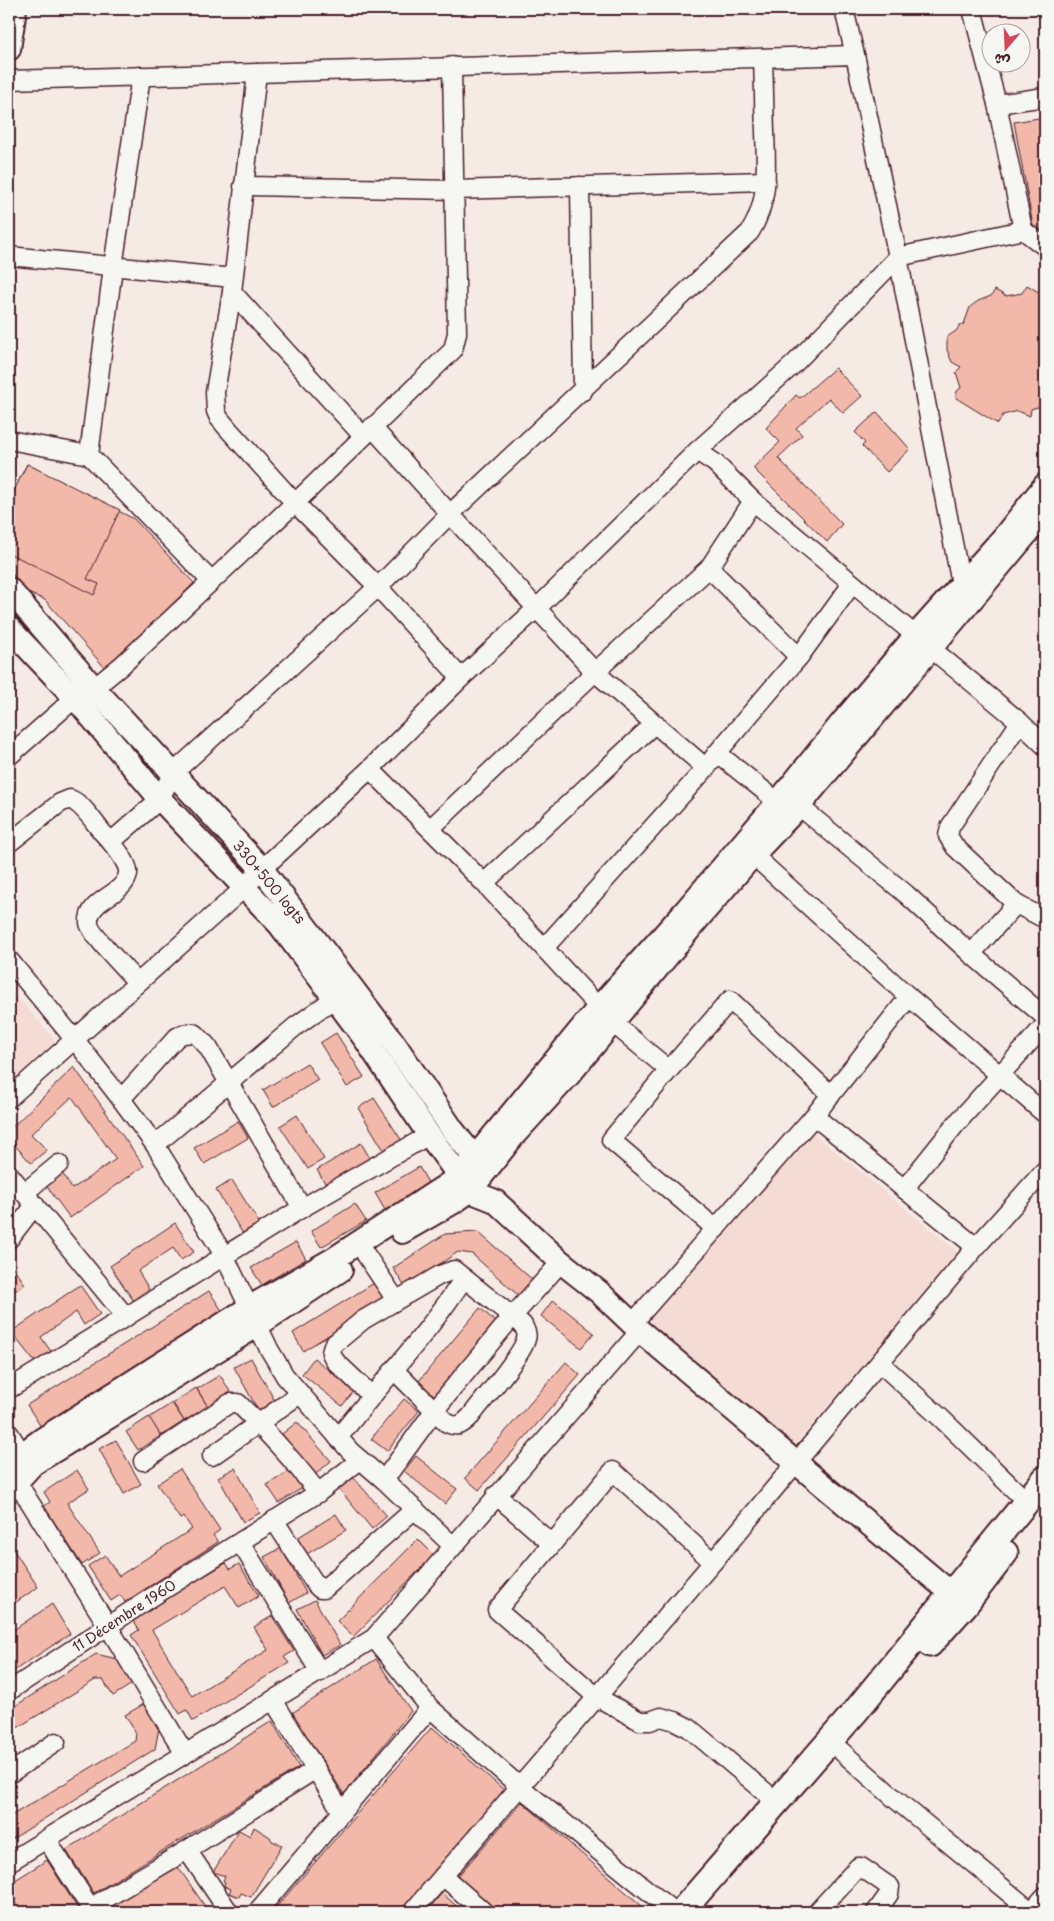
<svg xmlns="http://www.w3.org/2000/svg" width="1054" height="1921" viewBox="0 0 1054 1921" font-family="'Playpen Sans','Playpen Sans Arabic',sans-serif">
<style>
.built{fill:#f4dbd3}
.building{fill:#f2b8aa;stroke:#4a1f2b}
.lines{fill:none;stroke-linecap:round;stroke-linejoin:round}
.minor-casing{stroke:#4a1f2b;stroke-width:21}
.tertiary-casing{stroke:#4a1f2b;stroke-width:26}
.secondary-casing{stroke:#4a1f2b;stroke-width:29}
.minor{stroke:#f6f6f2;stroke-width:18}
.tertiary{stroke:#f6f6f2;stroke-width:22}
.secondary{stroke:#f6f6f2;stroke-width:25}
.labels{text-anchor:middle;stroke-width:4;stroke-linejoin:round;paint-order:stroke}
.street-label{font-size:14px;fill:#4a1f2b;stroke:#f6f6f2}
</style>
<rect width="100%" height="100%" fill="#f5eae4"/>
<filter id="ink" filterUnits="userSpaceOnUse"><feTurbulence type="fractalNoise" baseFrequency=".02" numOctaves="2"/><feDisplacementMap in="SourceGraphic" scale="10" xChannelSelector="R" yChannelSelector="G"/><feConvolveMatrix kernelMatrix="1 2 1 2 8 2 1 2 1" color-interpolation-filters="sRGB"/></filter>
<g filter="url(#ink)">
<g class="built">
<path d="M9,988L56,1041L9,1083Z"/>
<path d="M811,1132L959,1253L792,1448L647,1323Z"/>
</g>
<g class="building">
<path d="M1045,117V228L1034,231L1014,122Z"/>
<path d="M1027,285L1045,296V405L1031,409L1030,416L1018,411L1003,415L998,424L956,398L957,391L961,388L956,372L961,367L952,362L947,350V337L956,331L960,325L964,324L970,307L978,301L991,296L995,290L1006,296L1022,293Z"/>
<path d="M835,368L862,396L843,413L829,398L796,428L802,435L778,458L842,524L827,542L753,468L780,442L766,428L796,395L800,398Z"/>
<path d="M877,412L910,449L887,472L862,446L865,443L855,432Z"/>
<path d="M27,464L134,519L194,583L106,669L45,600L28,593L9,570V501Z"/>
<path d="M27,464L120,510L87,579L99,584L94,595L9,553V501Z"/>
<path d="M336,1033L364,1077L347,1087L320,1043Z"/>
<path d="M307,1063L318,1080L273,1107L263,1090Z"/>
<path d="M74,1067L144,1166L70,1218L45,1184L61,1171L72,1189L116,1159L72,1097L31,1134L47,1150L31,1163L9,1139V1130Z"/>
<path d="M374,1098L402,1141L385,1152L358,1108Z"/>
<path d="M297,1115L324,1159L308,1169L280,1126Z"/>
<path d="M238,1121L248,1138L204,1164L194,1148Z"/>
<path d="M361,1143L371,1160L327,1186L317,1170Z"/>
<path d="M419,1167L429,1184L385,1210L375,1193Z"/>
<path d="M232,1180L260,1224L243,1234L216,1190Z"/>
<path d="M355,1204L366,1221L321,1247L311,1231Z"/>
<path d="M175,1223L194,1252L181,1260L173,1248L138,1271L149,1289L133,1300L110,1266Z"/>
<path d="M478,1232L534,1281L520,1297L472,1254L458,1252L405,1287L393,1268L445,1234Z"/>
<path d="M296,1242L306,1259L262,1285L251,1268Z"/>
<path d="M13,1267L25,1284L9,1295V1270Z"/>
<path d="M374,1283L385,1300L303,1351L293,1333Z"/>
<path d="M80,1285L100,1314L84,1325L76,1312L41,1337L52,1353L37,1365L11,1332Z"/>
<path d="M209,1291L223,1312L41,1427L27,1405Z"/>
<path d="M553,1300L594,1333L581,1348L541,1316Z"/>
<path d="M480,1308L496,1322L435,1396L418,1382Z"/>
<path d="M251,1358L276,1403L259,1412L234,1367Z"/>
<path d="M314,1358L354,1391L342,1406L302,1374Z"/>
<path d="M566,1362L580,1375L479,1490L465,1478Z"/>
<path d="M220,1375L231,1393L208,1407L197,1389Z"/>
<path d="M196,1388L208,1407L184,1421L173,1403Z"/>
<path d="M404,1399L419,1411L387,1451L371,1439Z"/>
<path d="M172,1403L184,1421L161,1436L149,1418Z"/>
<path d="M149,1417L161,1436L138,1450L126,1432Z"/>
<path d="M297,1422L331,1461L316,1474L282,1434Z"/>
<path d="M116,1440L141,1484L124,1494L99,1449Z"/>
<path d="M416,1456L457,1489L445,1504L404,1471Z"/>
<path d="M235,1468L260,1513L243,1522L218,1477Z"/>
<path d="M180,1469L220,1530L213,1535L218,1542L125,1602L120,1595L111,1601L88,1566L105,1555L119,1576L192,1529L184,1517L180,1519L157,1484Z"/>
<path d="M77,1470L89,1489L67,1503L100,1553L82,1565L44,1506L50,1502L44,1492Z"/>
<path d="M291,1470L302,1488L279,1503L267,1485Z"/>
<path d="M353,1477L387,1516L372,1529L339,1489Z"/>
<path d="M336,1514L346,1530L302,1557L292,1541Z"/>
<path d="M418,1539L434,1555L353,1637L337,1621Z"/>
<path d="M11,1546L38,1587L9,1607V1548Z"/>
<path d="M281,1548L306,1593L289,1603L264,1557Z"/>
<path d="M226,1563L230,1569L239,1564L259,1596L239,1608L225,1586L152,1630L192,1696L268,1650L254,1627L272,1616L294,1651L284,1657L289,1663L193,1721L187,1710L180,1714L131,1635L139,1630L132,1619Z"/>
<path d="M315,1600L340,1645L322,1655L297,1609Z"/>
<path d="M52,1604L70,1634L9,1674V1633Z"/>
<path d="M96,1654L117,1659L132,1684L113,1696L103,1680H95L9,1733V1710Z"/>
<path d="M376,1659L411,1711L344,1794L292,1713Z"/>
<path d="M144,1704L159,1728L155,1749L9,1841V1817L135,1741L136,1733L125,1715Z"/>
<path d="M272,1721L299,1767L94,1893L66,1850Z"/>
<path d="M432,1727L504,1790L400,1912H272Z"/>
<path d="M522,1802L649,1912H499L457,1877Z"/>
<path d="M254,1827L270,1837L272,1841L282,1845L251,1897L241,1893L239,1897L229,1893L231,1889L224,1886L225,1882L223,1881L225,1876L213,1872L239,1830L250,1836Z"/>
<path d="M47,1860L80,1912H9V1884Z"/>
<path d="M178,1867L209,1912H105L104,1910Z"/>
<path d="M442,1893L463,1912H426Z"/>
</g>
<g class="lines">
<g class="minor-casing">
<g id="minor">
<path d="M844,9L855,55"/>
<path d="M257,73L855,55L898,257L961,584"/>
<path d="M9,80L257,73L232,292L215,392L216,411L219,418L229,430L295,503L378,587L461,678"/>
<path d="M997,104L1045,97"/>
<path d="M243,186L454,190L766,181"/>
<path d="M580,186L583,391"/>
<path d="M1023,230L1045,247"/>
<path d="M9,256L233,278"/>
<path d="M232,292L363,436"/>
<path d="M372,427L450,514L595,672L706,768"/>
<path d="M9,440L89,455L113,267L141,76"/>
<path d="M697,451L715,463L753,501L1020,722L1045,746"/>
<path d="M89,455L211,581"/>
<path d="M709,568L799,657"/>
<path d="M717,753L778,802"/>
<path d="M9,756L75,698L94,688L121,666L295,503L453,350L457,333L452,66"/>
<path d="M370,769L484,883L613,1023L669,1070L730,1000L831,1095"/>
<path d="M799,806L906,894L971,954L1045,1017"/>
<path d="M431,828L595,672L709,568L753,501"/>
<path d="M111,842L160,799L172,774L378,587L450,514L750,232C770,200 766,168 765,131C764,107 764,83 763,58"/>
<path d="M9,843L60,803L70,799C83,804 93,821 102,832C109,839 130,863 128,874C125,895 87,899 89,923C89,932 128,972 137,982"/>
<path d="M753,855L909,997L1045,1114"/>
<path d="M484,883L654,724"/>
<path d="M1016,904L955,847L948,836L950,827L1020,722"/>
<path d="M544,948L706,768L717,753L799,657L852,584"/>
<path d="M971,954L1016,904L1045,919"/>
<path d="M9,960L75,1040L121,1099L155,1145L224,1255L269,1349L285,1376L350,1451L384,1480L453,1546"/>
<path d="M669,1070L611,1140L716,1229"/>
<path d="M9,1098L244,888L262,869L370,769L461,678L536,609L697,451L793,365L898,257L1023,230L997,104L972,9"/>
<path d="M121,1099L177,1037L183,1034L193,1033L197,1035L208,1047L302,1208"/>
<path d="M814,1116L976,1247"/>
<path d="M155,1145L296,1026L335,998"/>
<path d="M9,1174L126,1317"/>
<path d="M904,1189L956,1124L1045,1025"/>
<path d="M24,1193L59,1164"/>
<path d="M9,1239L35,1205"/>
<path d="M366,1255L396,1300"/>
<path d="M632,1324L814,1116L909,997"/>
<path d="M880,1363L942,1419L1026,1501"/>
<path d="M9,1389L302,1208L429,1135"/>
<path d="M371,1395L335,1361L331,1353L333,1345L363,1320L440,1275L454,1270L464,1278"/>
<path d="M9,1433L22,1454L31,1463"/>
<path d="M338,1438C380,1384 427,1335 464,1278L523,1325C525,1330 528,1334 526,1339C523,1354 482,1401 471,1416C462,1425 458,1428 447,1423L394,1370"/>
<path d="M212,1456L300,1394"/>
<path d="M143,1461L230,1403H238C266,1431 295,1461 318,1493L360,1460"/>
<path d="M384,1480L434,1411L512,1317L561,1262"/>
<path d="M17,1482L108,1626L185,1754"/>
<path d="M496,1495L552,1544"/>
<path d="M274,1520L316,1585L320,1589H324L415,1509"/>
<path d="M240,1542L320,1672"/>
<path d="M713,1562L613,1471L497,1610L597,1697L640,1721H650L661,1717L675,1721L689,1728L776,1801"/>
<path d="M374,1638L430,1708L519,1786L674,1912"/>
<path d="M9,1691L152,1597L318,1493"/>
<path d="M273,1700L342,1812"/>
<path d="M840,1750L894,1798L1032,1912"/>
<path d="M9,1774L56,1742"/>
<path d="M47,1840L93,1912"/>
<path d="M187,1850L229,1912"/>
<path d="M9,1862L374,1638L640,1331"/>
<path d="M443,1876L484,1912"/>
<path d="M90,1908L187,1850L316,1769"/>
<path d="M257,1912L430,1708"/>
<path d="M412,1912L713,1562L976,1247L1045,1170"/>
<path d="M817,1912L858,1867H861L890,1887L889,1894L876,1912"/>
<path d="M1031,1912L1045,1896"/>
</g>
</g>
<g class="tertiary-casing">
<g id="tertiary">
<path d="M9,49L15,9"/>
<path d="M9,589L94,688L262,869L394,1043L452,1129L484,1170"/>
<path d="M9,628L75,698L160,799L279,924L365,1039L429,1135L470,1191L495,1201L561,1262L599,1292L640,1331L965,1605"/>
<path d="M402,1232L454,1202L470,1191L515,1134L569,1075L698,919L753,855L799,806L1045,512"/>
<path d="M9,1466L22,1454L41,1440L250,1307L335,1258L459,1177L599,1007L686,910L778,802L844,720L916,635L1002,539L1045,485"/>
<path d="M9,1490L33,1464L258,1325L341,1270"/>
</g>
</g>
<g class="secondary-casing">
<g id="secondary">
<path d="M930,1644L965,1605L1005,1553"/>
<path d="M681,1912L855,1712L1045,1479"/>
</g>
</g>
<use href="#minor" class="minor"/>
<use href="#tertiary" class="tertiary"/>
<use href="#secondary" class="secondary"/>
</g>
</g>
<g class="labels">
<g class="street-label">
<text transform="translate(269 882) rotate(50)" y="5">330+500 logts</text>
<text transform="translate(124 1616) rotate(-33)" y="5">11 Décembre 1960</text>
</g>
</g>
<rect width="1054" height="1921" fill="none" stroke="#f6f6f2" stroke-width="30"/>
<rect x="15" y="15" width="1024" height="1891" fill="none" stroke="#4a1f2b" stroke-width="2" filter="url(#ink)"/>
<g transform="translate(1006 48) rotate(199)"><circle r="24" fill="#f6f6f2" stroke="#b1a0a2"/>
<path d="M0-4L9 19L0 12L-9 19Z" fill="#d1495b"/>
<text y="-8" font-size="14" font-weight="bold" text-anchor="middle" fill="#4a1f2b">ش</text>
</g>
</svg>
